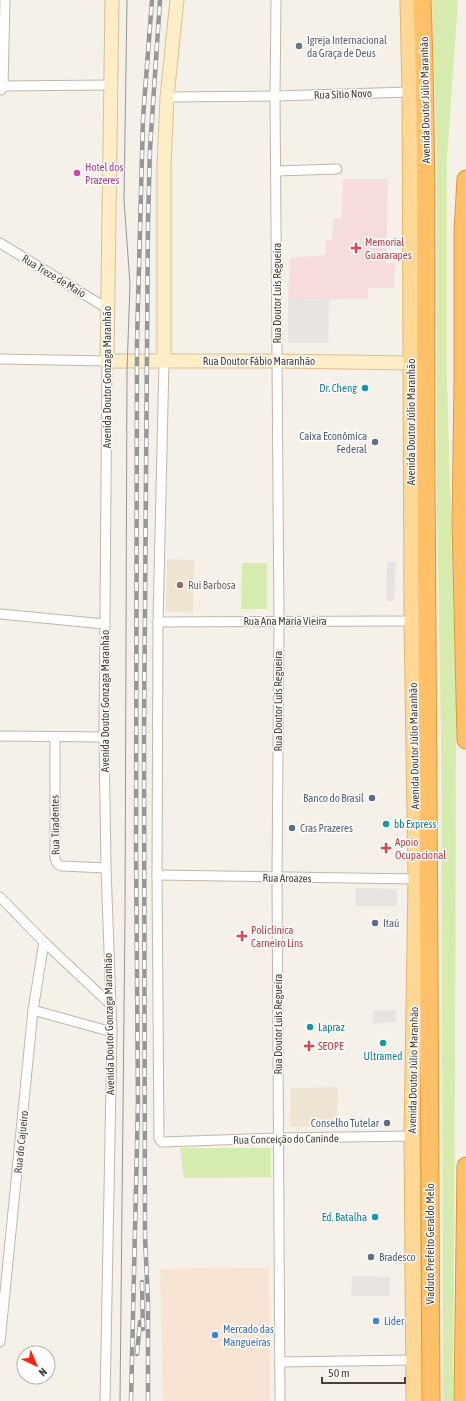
<svg xmlns="http://www.w3.org/2000/svg" width="466" height="1401" viewBox="0 0 466 1401" font-family="'Asap Condensed',sans-serif">
<style>
.commercial{fill:#f8e4d2}
.education{fill:#efe4d1}
.medical{fill:#f6dcda}
.green{fill:#d5ecae}
.parking{fill:#e6e3e0}
.lines{fill:none;stroke-linecap:round;stroke-linejoin:round}
.street-casing{stroke:#c1b7a9;stroke-width:11}
.secondary-casing{stroke:#d8c095;stroke-width:15}
.primary-casing{stroke:#ecb55f;stroke-width:17}
.highway-casing{stroke:#e8942f;stroke-width:19}
.street{stroke:#fff;stroke-width:9}
.secondary{stroke:#ffedc7;stroke-width:13}
.primary{stroke:#ffd896;stroke-width:15}
.highway{stroke:#ffc068;stroke-width:17}
.tram{stroke:#979797;stroke-width:1}
.rail-casing{stroke:#979797;stroke-width:4.5}
.rail{stroke:#fff;stroke-width:3;stroke-dasharray:9;stroke-linecap:butt}
.worship-dot{fill:#6b7280;stroke:#fff;stroke-width:1.5}
.hotel-dot{fill:#d1479c;stroke:#fff;stroke-width:1.5}
.health-dot{fill:#e0444e;stroke:#fff;stroke-width:1.5}
.culture-dot{fill:#0f9aa8;stroke:#fff;stroke-width:1.5}
.service-dot{fill:#5c6f8a;stroke:#fff;stroke-width:1.5}
.education-dot{fill:#8d6e63;stroke:#fff;stroke-width:1.5}
.shop-dot{fill:#3f7fe0;stroke:#fff;stroke-width:1.5}
.labels{text-anchor:middle;stroke-width:3;stroke-linejoin:round;paint-order:stroke}
.worship-label{font-size:11px;fill:#5b616d;stroke:#fff;text-anchor:start}
.street-label{font-size:11px;fill:#494036;stroke:#fff}
.hotel-label{font-size:11px;fill:#b23c85;stroke:#fff;text-anchor:start}
.health-label{font-size:11px;fill:#be3a42;stroke:#fff;text-anchor:start}
.culture-label{font-size:11px;fill:#0d838f;stroke:#fff;text-anchor:end}
.service-label{font-size:11px;fill:#4e5e75;stroke:#fff;text-anchor:end}
.education-label{font-size:11px;fill:#785e54;stroke:#fff;text-anchor:start}
.shop-label{font-size:11px;fill:#366cbe;stroke:#fff;text-anchor:start}
</style>
<rect width="100%" height="100%" fill="#f5f0e8"/>
<path class="commercial" d="M269,1268L270,1401H163L160,1269Z"/>
<g class="education">
<path d="M167,559L194,560L193,613L166,611Z"/>
<path d="M338,1087L337,1126L290,1127L291,1088Z"/>
</g>
<path class="medical" d="M343,179H388L386,263H395L394,288H368V299L288,300L290,258L326,255V240H332L333,219L342,218Z"/>
<g class="green">
<path d="M432,0H458L447,158V382L456,702L455,1087L453,1401H443L441,737L437,505V160Z"/>
<path d="M242,563H267V609H241Z"/>
<path d="M180,1148H271V1177L184,1178Z"/>
</g>
<g class="parking">
<path d="M288,300H329L328,343H288Z"/>
<path d="M387,562H396L394,601H386Z"/>
<path d="M356,888L397,889V906H355Z"/>
<path d="M396,1010V1022L373,1023L374,1011Z"/>
<path d="M352,1276L390,1277V1296H351Z"/>
</g>
<g class="lines">
<g class="street-casing">
<g id="street">
<path d="M276,0L275,96L279,621L277,878L280,1401"/>
<path d="M0,86L111,85"/>
<path d="M1,90L3,86L5,0"/>
<path d="M167,97L275,96L410,92"/>
<path d="M276,171L337,169"/>
<path d="M0,243L108,309"/>
<path d="M0,359L107,361L104,737L106,868L112,1032L105,1401"/>
<path d="M164,361L158,622L157,875L159,1139L162,1142L279,1138L412,1136"/>
<path d="M0,614L105,624"/>
<path d="M158,622L412,621"/>
<path d="M0,736L104,737"/>
<path d="M55,737V858C56,862 57,865 62,866L106,868"/>
<path d="M157,875L416,879"/>
<path d="M0,897L44,942L110,1004"/>
<path d="M33,1010L112,1032"/>
<path d="M0,1342L33,1010L44,942"/>
<path d="M280,1362L413,1360"/>
</g>
</g>
<g class="secondary-casing">
<g id="secondary">
<path d="M112,0L107,361H277L411,363"/>
<path d="M164,361V167L167,97L177,0"/>
</g>
</g>
<g class="primary-casing">
<path id="primary" d="M408,0L410,92L412,621L416,879L412,1136L414,1401"/>
</g>
<g class="highway-casing">
<g id="highway">
<path d="M422,0C428,159 425,319 426,479C428,786 430,1094 431,1401"/>
<path d="M466,179L463,232V382L461,522L466,740"/>
<path d="M463,1401L466,1166"/>
</g>
</g>
<use href="#street" class="street"/>
<use href="#secondary" class="secondary"/>
<use href="#primary" class="primary"/>
<use href="#highway" class="highway"/>
<path class="tram" d="M120,1401L125,916L127,371L130,284L124,200L127,0"/>
<g class="rail-casing">
<g id="rail">
<path d="M142,1282L143,1329"/>
<path d="M137,1354L140,1322"/>
<path d="M131,1401L138,1103L136,844L137,342L143,118L152,0"/>
<path d="M148,1401V1302L145,1236L144,735L148,221L150,149L160,0"/>
</g>
</g>
<use href="#rail" class="rail"/>
</g>
<circle class="worship-dot" cx="299" cy="46" r="4"/>
<circle class="hotel-dot" cx="77" cy="173" r="4"/>
<g class="health-dot">
<path d="M354 242h4v4h4v4h-4v4h-4v-4h-4v-4h4z"/>
<path d="M384 842h4v4h4v4h-4v4h-4v-4h-4v-4h4z"/>
<path d="M240 930h4v4h4v4h-4v4h-4v-4h-4v-4h4z"/>
<path d="M307 1040h4v4h4v4h-4v4h-4v-4h-4v-4h4z"/>
</g>
<g class="culture-dot">
<circle cx="365" cy="388" r="4"/>
<circle cx="386" cy="824" r="4"/>
<circle cx="310" cy="1027" r="4"/>
<circle cx="383" cy="1043" r="4"/>
<circle cx="375" cy="1217" r="4"/>
</g>
<g class="service-dot">
<circle cx="375" cy="442" r="4"/>
<circle cx="372" cy="798" r="4"/>
<circle cx="292" cy="828" r="4"/>
<circle cx="375" cy="923" r="4"/>
<circle cx="387" cy="1123" r="4"/>
<circle cx="371" cy="1257" r="4"/>
</g>
<circle class="education-dot" cx="180" cy="585" r="4"/>
<g class="shop-dot">
<circle cx="376" cy="1321" r="4"/>
<circle cx="215" cy="1335" r="4"/>
</g>
<g class="labels">
<g class="worship-label">
<text x="307" y="44">Igreja Internacional<tspan x="307" dy="13">da Graça de Deus</tspan></text>
</g>
<g class="street-label">
<text transform="translate(343 94) rotate(-2)" y="4">Rua Sítio Novo</text>
<text transform="translate(425 100) rotate(-91)" y="4">Avenida Doutor Júlio Maranhão</text>
<text transform="translate(54 276) rotate(31)" y="4">Rua Treze de Maio</text>
<text transform="translate(277 293) rotate(-90)" y="4">Rua Doutor Luís Regueira</text>
<text x="259" y="365">Rua Doutor Fábio Maranhão</text>
<text transform="translate(107 377) rotate(-90)" y="4">Avenida Doutor Gonzaga Maranhão</text>
<text transform="translate(411 422) rotate(-90)" y="4">Avenida Doutor Júlio Maranhão</text>
<text x="285" y="625">Rua Ana Maria Vieira</text>
<text transform="translate(105 701) rotate(-90)" y="4">Avenida Doutor Gonzaga Maranhão</text>
<text transform="translate(278 701) rotate(-90)" y="4">Rua Doutor Luís Regueira</text>
<text transform="translate(414 746) rotate(-91)" y="4">Avenida Doutor Júlio Maranhão</text>
<text transform="translate(55 825) rotate(-91)" y="4">Rua Tiradentes</text>
<text transform="translate(287 878) rotate(1)" y="4">Rua Aroazes</text>
<text transform="translate(109 1024) rotate(-91)" y="4">Avenida Doutor Gonzaga Maranhão</text>
<text transform="translate(278 1024) rotate(-90)" y="4">Rua Doutor Luís Regueira</text>
<text transform="translate(413 1070) rotate(-89)" y="4">Avenida Doutor Júlio Maranhão</text>
<text transform="translate(286 1139) rotate(-1)" y="4">Rua Conceição do Caninde</text>
<text transform="translate(21 1142) rotate(-84)" y="4">Rua do Cajueiro</text>
<text transform="translate(430 1244) rotate(-90)" y="4">Viaduto Prefeito Geraldo Melo</text>
</g>
<g class="hotel-label">
<text x="85" y="171">Hotel dos<tspan x="85" dy="13">Prazeres</tspan></text>
</g>
<g class="health-label">
<text x="365" y="246">Memorial<tspan x="365" dy="13">Guararapes</tspan></text>
<text x="395" y="846">Apoio<tspan x="395" dy="13">Ocupacional</tspan></text>
<text x="251" y="934">Policlinica<tspan x="251" dy="13">Carneiro Lins</tspan></text>
<text x="318" y="1050">SEOPE</text>
</g>
<g class="culture-label">
<text x="357" y="392">Dr. Cheng</text>
<text x="394" y="828" text-anchor="start">bb Express</text>
<text x="318" y="1031" text-anchor="start">Lapraz</text>
<text x="383" y="1060" text-anchor="middle">Ultramed</text>
<text x="367" y="1221">Ed. Batalha</text>
</g>
<g class="service-label">
<text x="367" y="440">Caixa Econômica<tspan x="367" dy="13">Federal</tspan></text>
<text x="364" y="802">Banco do Brasil</text>
<text x="300" y="832" text-anchor="start">Cras Prazeres</text>
<text x="383" y="927" text-anchor="start">Itaú</text>
<text x="379" y="1127">Conselho Tutelar</text>
<text x="379" y="1261" text-anchor="start">Bradesco</text>
</g>
<g class="education-label">
<text x="188" y="589">Rui Barbosa</text>
</g>
<g class="shop-label">
<text x="384" y="1325">Lider</text>
<text x="223" y="1333">Mercado das<tspan x="223" dy="13">Mangueiras</tspan></text>
</g>
</g>
<g transform="translate(36 1365) rotate(136)"><circle r="19" fill="#ffffff" stroke="#b6b3af"/>
<path d="M0-3L7 15L0 10L-7 15Z" fill="#ff2314"/>
<text y="-6" font-size="11" font-weight="bold" text-anchor="middle" fill="#494036">N</text>
</g>
<path d="M322 1377v6h83v-6" fill="none" stroke="#494036" stroke-width="2"/>
<text x="328" y="1377" font-size="12" fill="#494036" stroke="#ffffff" stroke-width="3" paint-order="stroke">50 m</text>
</svg>
